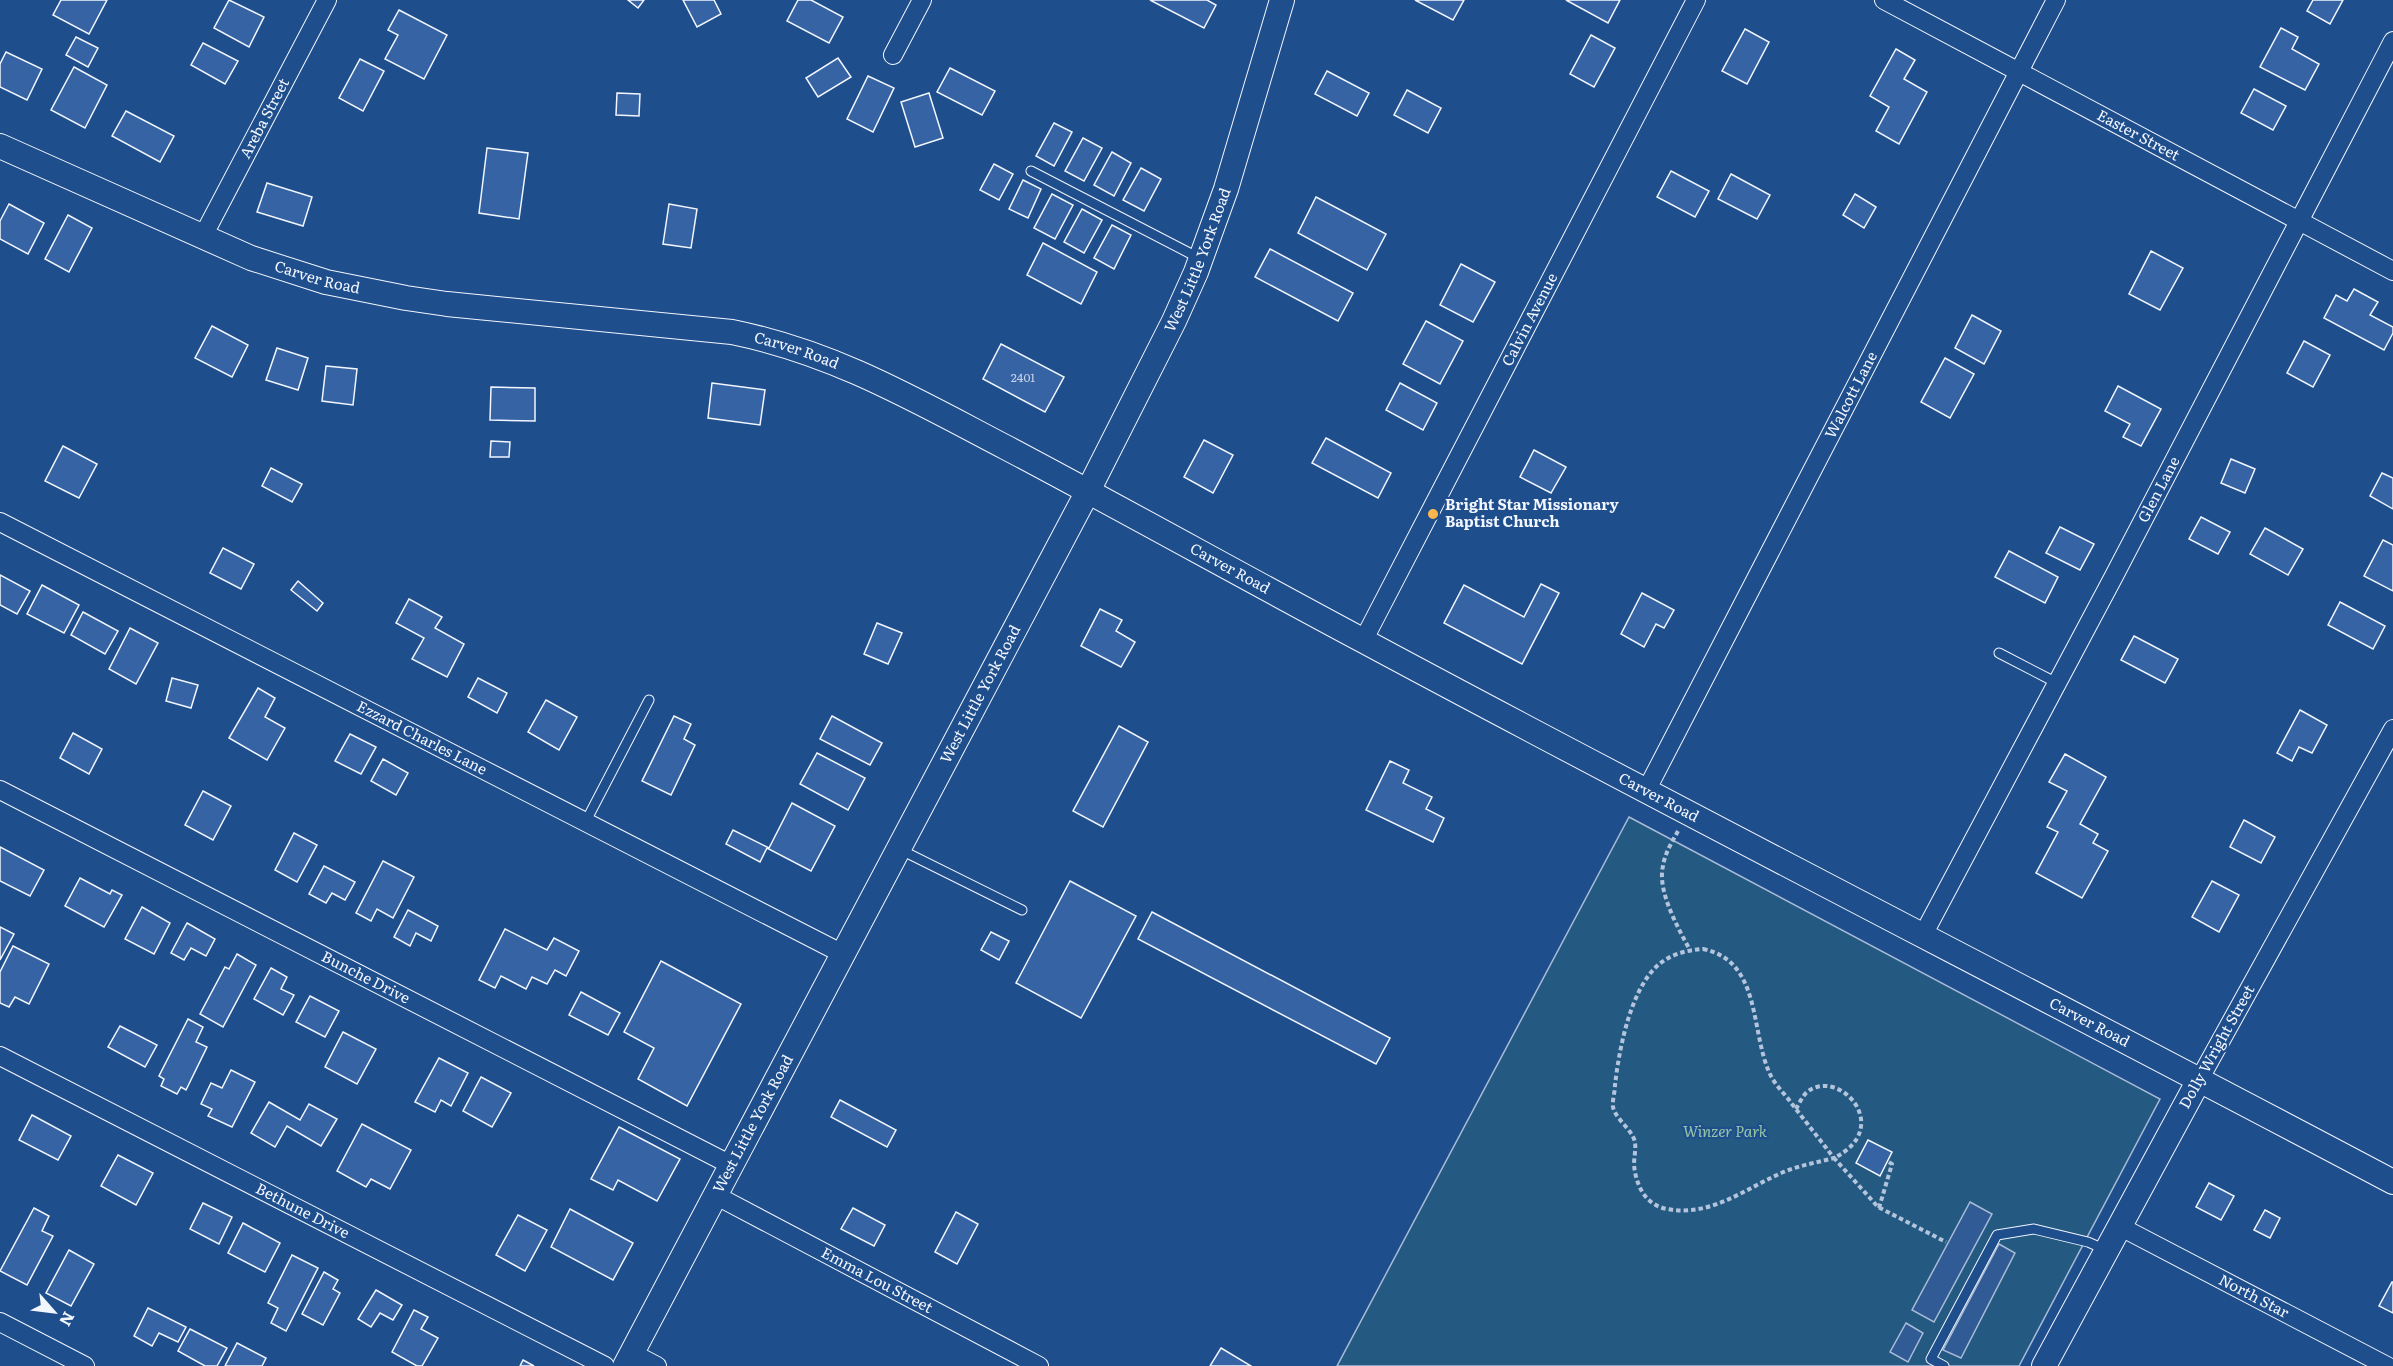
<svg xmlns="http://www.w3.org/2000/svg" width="2393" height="1366" viewBox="0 0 2393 1366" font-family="Literata,serif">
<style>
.green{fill:#245a82;stroke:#a8bbd7;stroke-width:1.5}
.parking{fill:#305b95;stroke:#a8bbd7;stroke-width:1.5}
.building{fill:#3563a3;stroke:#f2f6ff;stroke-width:1.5}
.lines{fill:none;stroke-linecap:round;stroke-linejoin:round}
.service-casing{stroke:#f2f6ff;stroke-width:11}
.minor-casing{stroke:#f2f6ff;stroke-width:20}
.tertiary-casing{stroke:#f2f6ff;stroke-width:26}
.path{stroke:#b3c4dc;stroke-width:4;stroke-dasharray:4.5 3;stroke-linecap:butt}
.service{stroke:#1f4e8c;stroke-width:9}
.minor{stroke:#1f4e8c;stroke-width:18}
.tertiary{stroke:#1f4e8c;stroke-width:24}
.poi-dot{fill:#ffb74d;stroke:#1f4e8c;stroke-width:2}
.labels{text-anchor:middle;stroke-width:4.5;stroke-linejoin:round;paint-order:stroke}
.number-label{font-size:12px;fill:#c3d1e8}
.street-label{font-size:15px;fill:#f2f6ff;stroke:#1f4e8c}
.poi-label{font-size:15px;font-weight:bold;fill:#f2f6ff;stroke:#1f4e8c;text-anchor:start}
.park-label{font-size:15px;font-style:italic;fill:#97c8a6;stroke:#1f4e8c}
</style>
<rect width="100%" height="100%" fill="#1f4e8c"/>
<path class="green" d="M1629,817L2160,1099L2019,1366H1337Z"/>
<g class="parking">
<path d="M1970,1202L1992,1214L1934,1322L1912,1310Z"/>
<path d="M1999,1244L2015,1253L1961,1358L1943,1350Z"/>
<path d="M1906,1323L1923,1333L1908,1362L1890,1352Z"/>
</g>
<g class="building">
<path d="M61,0H107L89,34L53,15Z"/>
<path d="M229,0L264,17L249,47L214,28Z"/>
<path d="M628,0H644L638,8Z"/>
<path d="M683,0H714L721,14L697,27Z"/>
<path d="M798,0H811L843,17L829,43L787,21Z"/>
<path d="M1150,0H1207L1216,5L1204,28Z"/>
<path d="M1415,0H1464L1453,20Z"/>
<path d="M1566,0H1620L1608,23Z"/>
<path d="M2313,0H2343L2330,24L2307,11Z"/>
<path d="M399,10L447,35L424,79L385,59L398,35L388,30Z"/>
<path d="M2281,28L2298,37L2292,49L2319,64L2305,90L2260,67Z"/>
<path d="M1745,29L1769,42L1747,84L1722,71Z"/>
<path d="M1591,35L1615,48L1594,87L1570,74Z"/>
<path d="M76,37L98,48L88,67L66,55Z"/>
<path d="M203,43L238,61L225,84L191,65Z"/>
<path d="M1896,49L1915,60L1904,79L1927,92L1899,144L1876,131L1889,107L1870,96Z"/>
<path d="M6,52L42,69L27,100L0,87V64Z"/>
<path d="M838,58L851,77L818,97L806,78Z"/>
<path d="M360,59L384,71L363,111L339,98Z"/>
<path d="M74,67L107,85L85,128L51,110Z"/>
<path d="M950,68L995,91L982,115L937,92Z"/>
<path d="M1327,71L1369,93L1357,116L1315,94Z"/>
<path d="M868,76L894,88L873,132L847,119Z"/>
<path d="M2254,89L2286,106L2273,130L2241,113Z"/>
<path d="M1407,90L1441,108L1428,133L1394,115Z"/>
<path d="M617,93L640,94L639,116L616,115Z"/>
<path d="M929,93L943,138L915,147L901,102Z"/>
<path d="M126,111L174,136L160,162L112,136Z"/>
<path d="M1054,123L1072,132L1054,166L1036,156Z"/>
<path d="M1083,138L1102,148L1084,181L1065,171Z"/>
<path d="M487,148L528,153L519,219L479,213Z"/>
<path d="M1112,152L1131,163L1114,196L1094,185Z"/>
<path d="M994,164L1013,174L999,200L980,190Z"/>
<path d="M1141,168L1161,179L1144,211L1123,200Z"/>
<path d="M1671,171L1709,191L1695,217L1657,197Z"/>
<path d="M1731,174L1770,195L1757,219L1718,199Z"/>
<path d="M1023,180L1041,189L1028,218L1009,209Z"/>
<path d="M267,183L312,197L303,226L257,212Z"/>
<path d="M1052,194L1073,205L1055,239L1034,228Z"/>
<path d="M1855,194L1876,207L1864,228L1843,215Z"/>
<path d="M1316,197L1386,234L1367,270L1298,233Z"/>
<path d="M9,204L44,223L28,254L0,239V221Z"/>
<path d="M669,204L697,209L691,248L663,244Z"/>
<path d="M1082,209L1102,220L1084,253L1064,242Z"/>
<path d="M68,215L92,228L69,272L45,259Z"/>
<path d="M1112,225L1131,235L1114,269L1094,258Z"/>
<path d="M1043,243L1097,272L1081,304L1027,275Z"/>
<path d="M1270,249L1353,293L1338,321L1255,277Z"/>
<path d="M2151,251L2183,268L2160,310L2129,294Z"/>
<path d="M1461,264L1495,282L1473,322L1440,305Z"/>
<path d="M2354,289L2378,302L2370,315L2393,327V333L2384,350L2324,318L2336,295L2347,301Z"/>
<path d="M1972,315L2001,331L1984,364L1955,348Z"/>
<path d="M1426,321L1463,341L1440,384L1403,364Z"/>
<path d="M212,326L248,345L232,377L195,358Z"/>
<path d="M2304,341L2330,355L2313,387L2287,373Z"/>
<path d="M1001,344L1064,377L1045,412L983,379Z"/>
<path d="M277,348L308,358L298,390L266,380Z"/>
<path d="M1945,358L1974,374L1950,418L1921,402Z"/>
<path d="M326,366L357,369L353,405L322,401Z"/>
<path d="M712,383L765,390L760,425L708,418Z"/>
<path d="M1400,383L1437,403L1423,430L1386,410Z"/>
<path d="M2118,386L2161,409L2141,446L2123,437L2130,424L2105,411Z"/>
<path d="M491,387L535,388V421L490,420Z"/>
<path d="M1326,438L1391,473L1378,498L1312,463Z"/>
<path d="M1204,440L1233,455L1213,493L1184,477Z"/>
<path d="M491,441L510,442L509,457H490Z"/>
<path d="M63,446L97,464L79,498L45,481Z"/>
<path d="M1534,450L1566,467L1551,493L1520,477Z"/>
<path d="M2231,459L2255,469L2245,493L2221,483Z"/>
<path d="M271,468L302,484L292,502L262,486Z"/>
<path d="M2382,473L2393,478V509L2370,496Z"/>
<path d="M2201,517L2230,532L2218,554L2189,539Z"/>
<path d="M2060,527L2094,544L2080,570L2046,553Z"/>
<path d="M2265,528L2303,549L2288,575L2250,554Z"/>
<path d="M2383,540L2393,545V591L2364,576Z"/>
<path d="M223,548L254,564L241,589L210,573Z"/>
<path d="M2009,551L2058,577L2045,603L1995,577Z"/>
<path d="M0,575L30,591L17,614L0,605Z"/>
<path d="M298,581L323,603L317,611L291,590Z"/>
<path d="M1541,584L1559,593L1522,664L1444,623L1464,585L1524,617Z"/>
<path d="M42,585L79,605L64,633L27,614Z"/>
<path d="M1642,593L1674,610L1664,628L1656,624L1644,647L1621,634Z"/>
<path d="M409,599L442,617L435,628L464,644L447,677L412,659L424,638L396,623Z"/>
<path d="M2340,602L2385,626L2373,649L2328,625Z"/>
<path d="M1100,609L1122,620L1116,631L1135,642L1121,667L1081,646Z"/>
<path d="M83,612L118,631L105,654L71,635Z"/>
<path d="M877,623L902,633L888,664L864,654Z"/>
<path d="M130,628L158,643L136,684L109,669Z"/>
<path d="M2134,636L2178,659L2165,683L2121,660Z"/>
<path d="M172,678L198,685L191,708L166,701Z"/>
<path d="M478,678L507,693L497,713L468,697Z"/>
<path d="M258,688L275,698L265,717L285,728L267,760L229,738Z"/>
<path d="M546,700L577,717L559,750L528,732Z"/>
<path d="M2300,710L2327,725L2312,753L2299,747L2292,761L2277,753Z"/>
<path d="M674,716L691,724L684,739L695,745L671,795L642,781Z"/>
<path d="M832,716L882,743L870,765L820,739Z"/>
<path d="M1119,726L1148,742L1103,827L1073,811Z"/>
<path d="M73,733L102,749L89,774L60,758Z"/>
<path d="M350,734L376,747L361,774L335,761Z"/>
<path d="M817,753L865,778L848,810L800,784Z"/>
<path d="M2065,754L2106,777L2080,824L2098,834L2093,843L2108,851L2082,898L2036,873L2058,832L2047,827L2067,791L2049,782Z"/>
<path d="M383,759L408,773L396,795L371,781Z"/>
<path d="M1390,761L1409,770L1403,783L1432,797L1426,809L1444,818L1433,842L1366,810Z"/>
<path d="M203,791L231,806L213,840L185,825Z"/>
<path d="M792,803L835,826L811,871L767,848L760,862L726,844L733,830L769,848Z"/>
<path d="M2244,820L2275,837L2261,863L2230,847Z"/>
<path d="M294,833L317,845L297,882L275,870Z"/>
<path d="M0,847L44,870L30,896L0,881Z"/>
<path d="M383,861L414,877L393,918L377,909L371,921L356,913Z"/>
<path d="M324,866L355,882L345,900L332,893L326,903L309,894Z"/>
<path d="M80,878L110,894L112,890L122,895L104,927L65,906Z"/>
<path d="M1070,881L1136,916L1081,1018L1016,983Z"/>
<path d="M2212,881L2239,895L2219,932L2192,917Z"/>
<path d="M142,907L170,923L154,954L125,939Z"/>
<path d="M408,910L438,926L431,941L416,933L410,946L394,937Z"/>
<path d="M1152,912L1390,1038L1376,1064L1138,939Z"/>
<path d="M187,923L215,939L206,956L191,948L184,960L171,953Z"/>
<path d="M0,927L14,934L0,960Z"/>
<path d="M505,929L547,950L554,938L579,951L566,976L555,970L547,984L532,977L526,989L501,976L495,988L479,980Z"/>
<path d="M991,932L1009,941L999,960L981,950Z"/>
<path d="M13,946L49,964L29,1004L15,997L9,1007L0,1003V972Z"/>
<path d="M237,954L256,965L223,1027L200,1014L225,967L229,969Z"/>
<path d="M661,961L741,1004L687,1106L638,1079L654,1048L624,1032Z"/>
<path d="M271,968L287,977L281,989L294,995L283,1015L254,999Z"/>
<path d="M581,992L620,1013L608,1035L569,1015Z"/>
<path d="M310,996L339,1011L325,1037L296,1022Z"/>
<path d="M188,1019L203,1027L196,1042L207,1047L186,1090L181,1087L177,1094L161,1086L164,1079L159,1076Z"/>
<path d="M120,1026L157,1045L145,1067L108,1047Z"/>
<path d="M343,1032L376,1049L357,1084L325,1067Z"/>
<path d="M439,1058L468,1073L451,1106L441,1100L435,1112L415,1102Z"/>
<path d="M231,1070L255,1082L232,1127L208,1116L212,1109L201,1104L211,1083L222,1088Z"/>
<path d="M481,1077L511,1093L492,1127L463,1111Z"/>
<path d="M840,1100L896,1130L887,1147L831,1117Z"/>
<path d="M269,1102L300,1120L309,1104L337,1119L321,1146L287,1126L275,1147L251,1133Z"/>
<path d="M32,1115L71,1136L58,1160L19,1140Z"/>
<path d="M362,1124L411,1150L390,1189L371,1179L366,1187L337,1171Z"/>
<path d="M619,1127L680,1159L657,1201L618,1180L613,1190L591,1179Z"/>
<path d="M1868,1140L1892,1152L1880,1176L1856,1163Z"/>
<path d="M118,1155L153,1173L136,1205L101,1186Z"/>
<path d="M2209,1183L2234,1196L2221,1220L2196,1207Z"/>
<path d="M203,1203L232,1217L219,1244L190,1229Z"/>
<path d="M34,1208L49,1216L42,1231L53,1236L27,1285L0,1271Z"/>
<path d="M853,1208L885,1225L874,1246L841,1229Z"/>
<path d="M570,1209L633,1243L613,1280L551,1247Z"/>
<path d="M2265,1210L2280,1218L2270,1238L2254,1230Z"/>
<path d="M956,1212L978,1224L957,1264L935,1252Z"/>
<path d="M518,1215L547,1230L525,1271L496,1255Z"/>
<path d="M243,1223L280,1243L265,1272L228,1253Z"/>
<path d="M69,1250L94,1264L71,1306L46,1293Z"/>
<path d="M292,1255L318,1268L286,1331L271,1323L278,1308L268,1303Z"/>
<path d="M324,1272L338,1280L333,1289L340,1293L323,1325L302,1314Z"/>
<path d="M2392,1282H2393V1313L2379,1306Z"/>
<path d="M376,1290L402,1305L393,1320L380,1313L371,1327L358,1319Z"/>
<path d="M148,1308L186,1327L178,1342L159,1333L152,1346L134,1336Z"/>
<path d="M414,1310L428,1317L421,1329L438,1338L422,1366H417L392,1352Z"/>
<path d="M190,1329L227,1348L217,1366H205L178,1351Z"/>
<path d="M237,1343L266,1358L262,1366H225Z"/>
<path d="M1221,1348L1251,1366H1210Z"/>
<path d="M523,1360L534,1366H520Z"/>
</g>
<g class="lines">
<g class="service-casing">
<g id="service">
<path d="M1031,171L1199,258"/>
<path d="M1999,653L2057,683"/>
<path d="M586,821L649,700"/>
<path d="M901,850L1022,910"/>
<path d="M1944,1366L1931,1359L1997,1235L2034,1229L2088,1242L2106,1250"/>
</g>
</g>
<g class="minor-casing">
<g id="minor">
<path id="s1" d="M1884,0L2393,271"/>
<path d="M893,55L922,0"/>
<path id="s2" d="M202,238L327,0"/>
<path id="s3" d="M0,522L843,954"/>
<path id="s4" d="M1363,641L1696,0"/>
<path id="s5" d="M0,790L731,1165"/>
<path id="s6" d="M1646,791L2056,0"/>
<path id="s7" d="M1923,935L2114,576L2393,41"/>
<path id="s8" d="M0,1056L605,1366"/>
<path d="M2199,1080L2393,729"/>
<path id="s9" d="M715,1195L1039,1366"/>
<path id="s10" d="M2119,1226L2387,1366"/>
<path d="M0,1322L85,1366"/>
<path d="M632,1353L657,1366"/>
</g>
</g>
<g class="tertiary-casing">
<g id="tertiary">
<path id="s11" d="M0,146L251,258L326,282L406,298L447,304L732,332C835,353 915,400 1007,448C1126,511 1244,577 1362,640C1704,824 2050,1000 2393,1182"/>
<path id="s12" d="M625,1366L1088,491L1174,321L1196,272L1226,189L1282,0"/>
<path d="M2044,1366L2199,1080"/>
</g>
</g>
<g class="path">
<path d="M1678,831C1672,842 1665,853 1663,866C1657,891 1678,928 1690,950"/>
<path d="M1703,949C1762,961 1750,1032 1770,1074C1775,1085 1785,1094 1792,1104C1806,1122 1820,1140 1834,1158C1815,1163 1795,1166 1777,1175C1742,1191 1709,1217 1667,1209C1645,1205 1636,1185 1634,1165C1634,1157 1636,1150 1635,1142C1632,1129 1616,1120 1613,1107C1612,1101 1615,1092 1615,1085C1619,1050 1630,991 1657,966C1669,955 1686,950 1703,949Z"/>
<path d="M1796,1109C1799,1104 1802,1097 1806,1093C1837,1065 1896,1127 1834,1158L1878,1207L1946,1242"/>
<path d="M1879,1208L1892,1164L1887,1161"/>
</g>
<use href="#service" class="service"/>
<use href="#minor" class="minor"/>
<use href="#tertiary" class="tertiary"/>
</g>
<circle class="poi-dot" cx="1433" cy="514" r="6"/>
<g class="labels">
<g class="number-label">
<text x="1023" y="382">2401</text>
</g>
<g class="street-label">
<text dy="5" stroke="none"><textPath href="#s2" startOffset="135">Areba Street</textPath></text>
<text dy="5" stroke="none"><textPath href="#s1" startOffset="288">Easter Street</textPath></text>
<text dy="5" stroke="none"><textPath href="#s12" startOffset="1246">West Little York Road</textPath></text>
<text dy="5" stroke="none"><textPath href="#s11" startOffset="344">Carver Road</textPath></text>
<text dy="5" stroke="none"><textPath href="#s4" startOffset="362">Calvin Avenue</textPath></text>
<text dy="5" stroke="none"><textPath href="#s11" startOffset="830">Carver Road</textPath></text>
<text dy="5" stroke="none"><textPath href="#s6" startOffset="446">Walcott Lane</textPath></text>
<text dy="5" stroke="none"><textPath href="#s7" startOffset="504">Glen Lane</textPath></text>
<text dy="5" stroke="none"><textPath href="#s11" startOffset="1316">Carver Road</textPath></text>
<text dy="5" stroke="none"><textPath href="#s12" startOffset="760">West Little York Road</textPath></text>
<text dy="5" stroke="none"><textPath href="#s3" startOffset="474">Ezzard Charles Lane</textPath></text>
<text dy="5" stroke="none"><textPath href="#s11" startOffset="1802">Carver Road</textPath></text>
<text dy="5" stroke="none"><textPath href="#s5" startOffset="411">Bunche Drive</textPath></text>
<text dy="5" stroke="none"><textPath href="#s11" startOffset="2288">Carver Road</textPath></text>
<text transform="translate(2217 1047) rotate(-61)" y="5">Dolly Wright Street</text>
<text dy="5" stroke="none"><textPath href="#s12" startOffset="274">West Little York Road</textPath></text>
<text dy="5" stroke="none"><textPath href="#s8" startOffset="340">Bethune Drive</textPath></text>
<text dy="5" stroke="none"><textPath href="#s9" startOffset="183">Emma Lou Street</textPath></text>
<text dy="5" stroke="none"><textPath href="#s10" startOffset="152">North Star</textPath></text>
</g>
<g class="poi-label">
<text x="1445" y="510">Bright Star Missionary<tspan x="1445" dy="17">Baptist Church</tspan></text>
</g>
<g class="park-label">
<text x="1725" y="1137">Winzer Park</text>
</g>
</g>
<g transform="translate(54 1312) rotate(118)" stroke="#1f4e8c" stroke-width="4.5" paint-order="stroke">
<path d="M0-4.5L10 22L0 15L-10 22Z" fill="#f2f6ff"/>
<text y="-9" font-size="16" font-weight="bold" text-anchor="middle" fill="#f2f6ff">N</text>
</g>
</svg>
